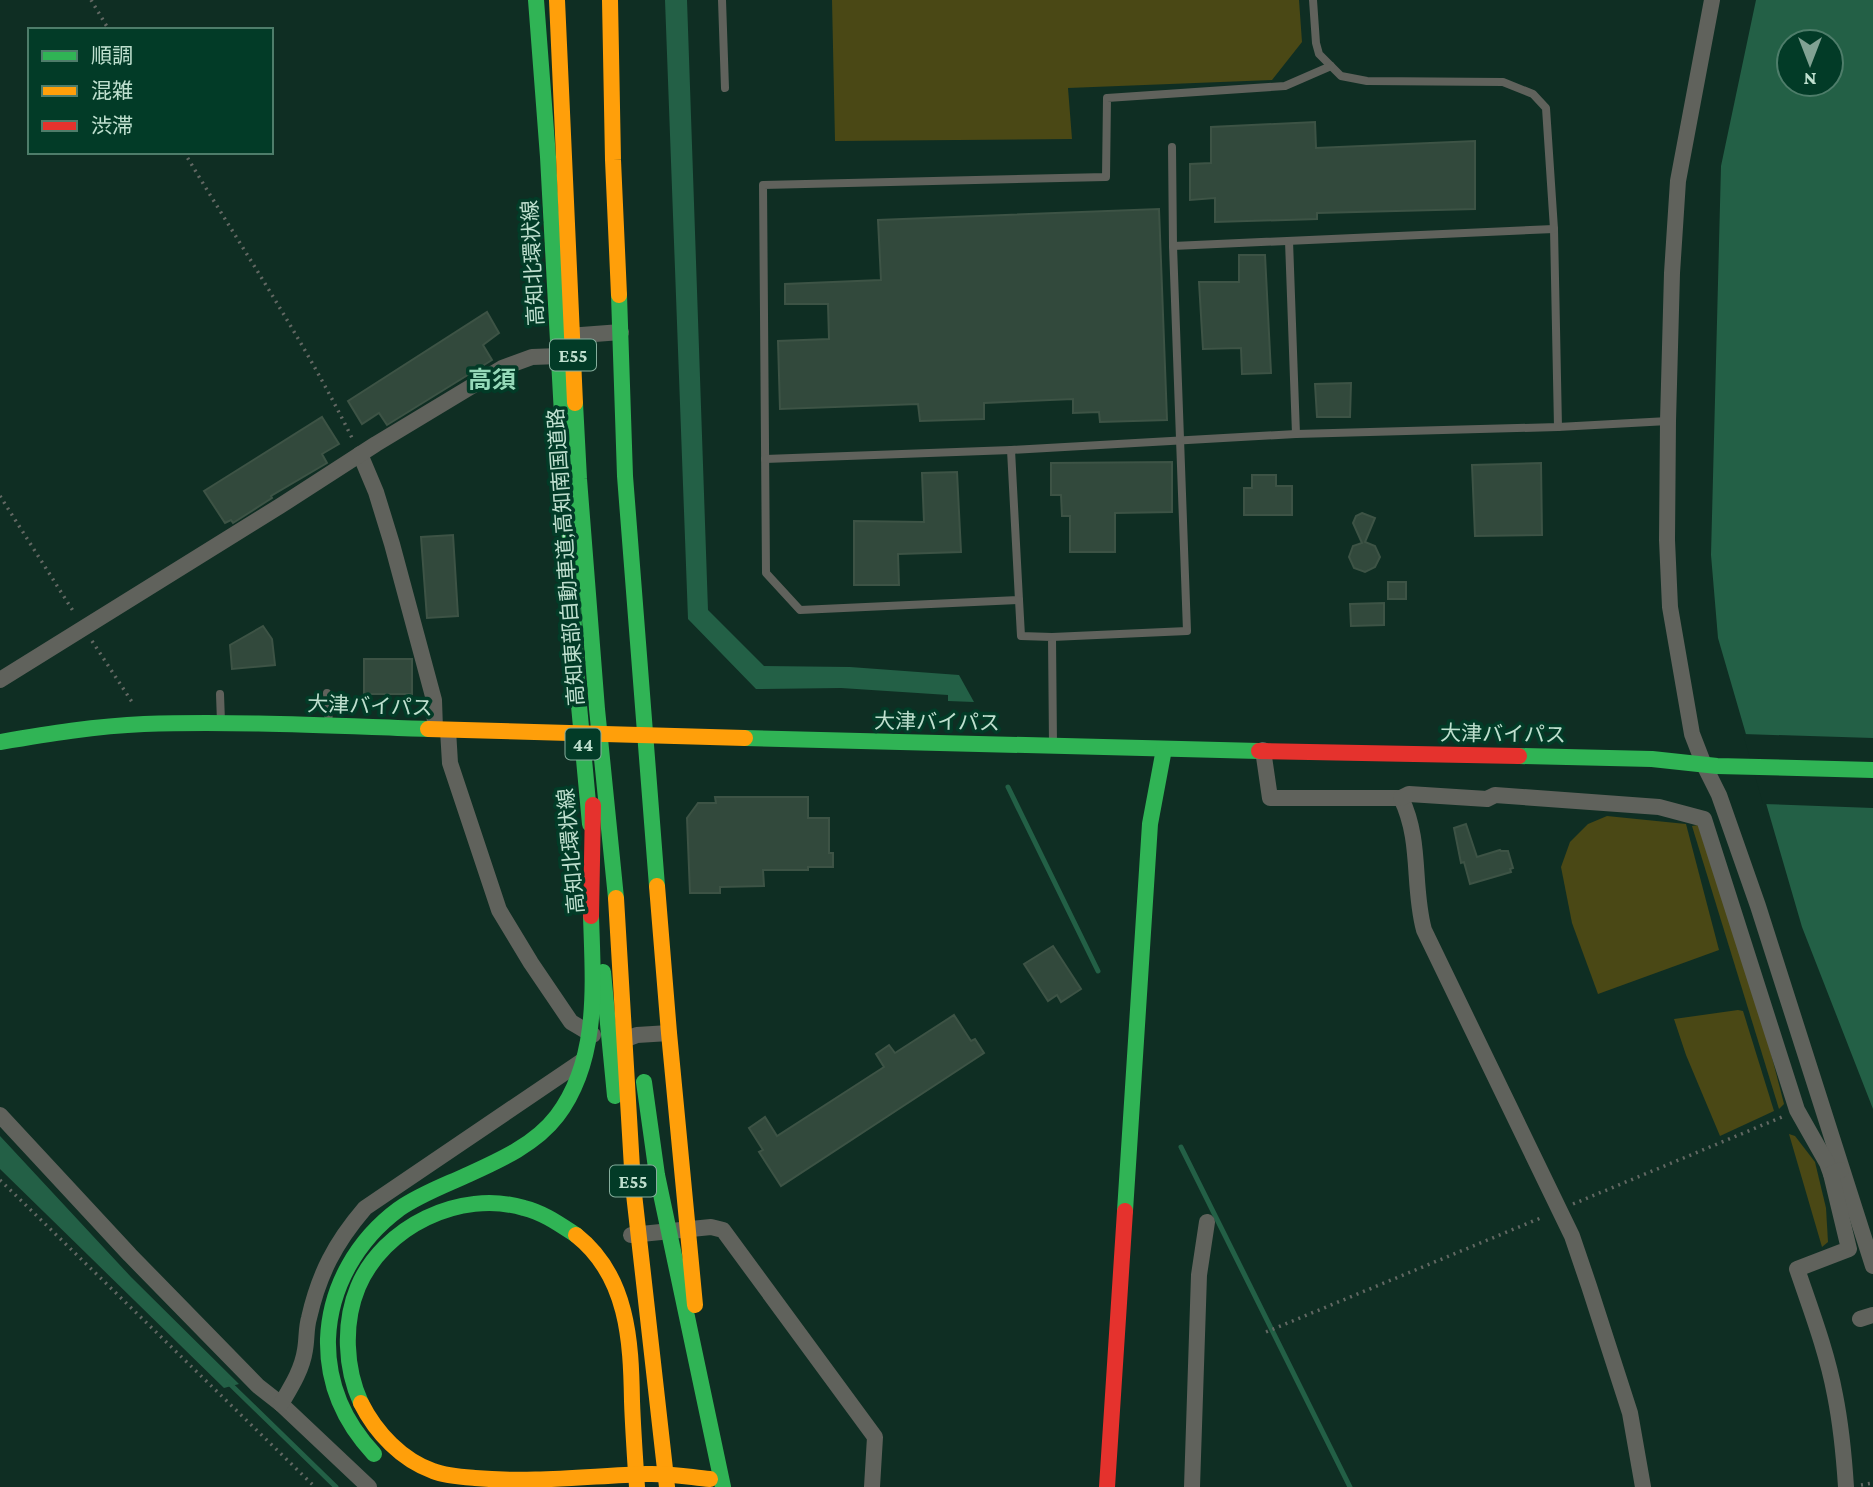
<svg xmlns="http://www.w3.org/2000/svg" width="1873" height="1487" viewBox="0 0 1873 1487" font-family="'Crimson Pro','Noto Sans JP',serif">
<style>
.green{fill:#4a4815}
.water{fill:#236046;fill-rule:evenodd}
.pier{fill:#0f2e23}
.lines{fill:none;stroke-linecap:round;stroke-linejoin:round}
.stream{stroke:#236046;stroke-width:5}
.building{fill:#32493c;stroke:#3d5345;stroke-width:2}
.path{stroke:#626863;stroke-width:3.5;stroke-dasharray:2 5;stroke-linecap:butt}
.lane{stroke:#60625c;stroke-width:8}
.street{stroke:#60625c;stroke-width:16}
.fast{stroke:#30b455;stroke-width:16}
.slow{stroke:#ff9f0a;stroke-width:16}
.jam{stroke:#e5322d;stroke-width:16}
.labels{text-anchor:middle;stroke-width:7;stroke-linejoin:round;paint-order:stroke}
.shield{fill:#023b27;stroke:#86ae9d;stroke-width:2}
.shield-label{font-size:19px;font-weight:bold;fill:#bfe0cf}
.street-label{font-size:21px;fill:#bfe0cf;stroke:#023b27}
.quarter-label{font-size:24px;font-weight:bold;fill:#95d9b8;stroke:#023b27}
</style>
<rect width="100%" height="100%" fill="#0f2e23"/>
<g class="green">
<path d="M832,0H1299L1302,42L1272,80L1068,88L1072,139L835,141Z"/>
<path d="M1607,816L1686,824L1719,950L1598,994L1572,923L1561,867L1570,842L1588,824Z"/>
<path d="M1698,825L1764,1026L1784,1104L1779,1109L1692,826Z"/>
<path d="M1738,1010L1743,1011L1774,1111L1720,1136L1686,1055L1674,1019Z"/>
<path d="M1789,1134L1795,1136L1815,1162L1826,1208L1828,1242L1822,1247Z"/>
</g>
<g class="water">
<path d="M665,0H687L708,610L764,666L850,667L959,675L974,702L948,701V695L841,688L756,689L688,619Z"/>
<path d="M1756,0H1873V1109L1802,927L1718,638L1711,555L1721,166ZM1789,42H1831V84H1789Z"/>
<path d="M0,1136L131,1277L239,1384L224,1388L0,1169Z"/>
</g>
<path class="pier" d="M1743,734L1873,738V808L1763,804Z"/>
<g class="lines">
<g class="stream">
<path d="M1008,787L1098,971"/>
<path d="M1181,1147L1350,1487"/>
<path d="M228,1382L336,1487"/>
</g>
</g>
<g class="building">
<path d="M1315,122L1316,148L1475,141V209L1317,213V219L1215,222V198L1190,200V164L1211,163V127Z"/>
<path d="M1159,209L1167,420L1100,422L1099,412L1073,413V399L984,403V419L920,421L918,404L780,409L778,341L829,339L828,304H785V284L881,280L878,220Z"/>
<path d="M1239,255H1265L1271,373L1242,374L1241,348L1203,349L1199,282H1239Z"/>
<path d="M487,312L499,333L483,345L492,360L387,425L379,413L362,424L348,401Z"/>
<path d="M1351,383L1350,417H1317L1315,384Z"/>
<path d="M322,417L339,444L322,454L327,463L271,496L272,498L233,523L231,520L225,523L204,491Z"/>
<path d="M1172,462V512L1115,513V552H1070V516H1062L1061,495H1051V463Z"/>
<path d="M1541,463L1542,535L1475,536L1472,465Z"/>
<path d="M957,472L961,552L898,554L899,585H854V521L924,522L922,473Z"/>
<path d="M1252,475H1276V486H1292V515H1244V488H1252Z"/>
<path d="M1362,513L1375,518L1365,542L1375,546L1380,557L1375,567L1365,572L1354,568L1349,557L1353,546L1362,543L1353,523L1356,516Z"/>
<path d="M453,535L458,616L427,618L421,537Z"/>
<rect x="1388" y="582" width="18" height="17"/>
<path d="M1384,603V625L1351,626L1350,604Z"/>
<path d="M263,626L272,639L275,665L232,669L230,645Z"/>
<rect x="364" y="659" width="48" height="35"/>
<path d="M715,797H808V818H829V853H833V867H808V870H763L764,886L720,887V893H690L687,818L698,803H716Z"/>
<path d="M1466,824L1477,857L1500,850L1501,851H1508L1513,868L1510,869L1511,872L1470,884L1464,862L1461,863L1454,828Z"/>
<path d="M1053,946L1081,989L1061,1002L1057,995L1048,1001L1024,964Z"/>
<path d="M954,1015L971,1041L975,1039L984,1053L781,1186L759,1152L763,1150L749,1128L765,1117L777,1136L884,1067L876,1054L889,1045L895,1053Z"/>
</g>
<g class="lines">
<g class="path">
<path d="M91,0L109,30"/>
<path d="M184,152C241,247 304,340 353,440"/>
<path d="M0,496L75,614"/>
<path d="M92,641L134,705"/>
<path d="M0,1180L315,1487"/>
<path d="M1573,1204L1782,1117"/>
<path d="M1266,1332L1543,1217"/>
<path d="M1861,1485L1873,1483"/>
</g>
<g class="lane">
<path d="M722,0L725,88"/>
<path d="M1313,0L1316,43L1319,54L1341,76L1367,81L1503,82L1533,94L1546,108L1554,229L1558,427"/>
<path d="M1289,241L1296,434"/>
<path d="M1173,246L1554,229"/>
<path d="M1011,450L1019,600L800,610L766,573L763,185L1106,177L1107,98L1285,86L1331,66"/>
<path d="M765,459L1011,450L1296,434L1558,427L1668,421"/>
<path d="M1019,600L1021,636L1052,637L1053,745"/>
<path d="M1052,637L1187,631L1173,246L1172,147"/>
<path d="M327,693L329,725"/>
<path d="M220,694L221,722"/>
</g>
<g class="street">
<path d="M1712,0L1678,181L1672,273L1668,421L1667,540L1670,607L1692,734L1704,765L1719,795L1758,906L1873,1266"/>
<path d="M568,336L621,332"/>
<path d="M360,454L376,492L392,544L434,700L435,729"/>
<path d="M0,680L280,506L376,444L502,368L532,357L559,356"/>
<path d="M448,730L450,763L499,910L531,963L571,1022L593,1035"/>
<path d="M1263,750L1270,798H1401C1422,841 1412,886 1424,930L1572,1236L1589,1286L1630,1413L1643,1487"/>
<path d="M1401,798L1409,794L1487,799L1495,795L1659,807L1704,819L1797,1110L1827,1163L1831,1174"/>
<path d="M621,1041L637,1035L669,1033"/>
<path d="M0,1115L130,1255L258,1386L281,1404L369,1487"/>
<path d="M1841,1170L1831,1174L1849,1249L1797,1269C1811,1310 1827,1352 1835,1395C1841,1425 1844,1456 1846,1487"/>
<path d="M631,1235L711,1227L723,1230L875,1437L872,1487"/>
<path d="M1860,1319L1873,1315"/>
<path d="M281,1404C291,1387 302,1370 305,1350C307,1339 306,1328 309,1318C319,1274 335,1243 365,1208L582,1061"/>
<path d="M1192,1487L1199,1275L1207,1222"/>
</g>
<g class="fast">
<path d="M536,0L548,157L563,433"/>
<path d="M619,295L625,476L657,886"/>
<path d="M575,403L579,479L597,709L616,898"/>
<path d="M566,476L577,684L590,824"/>
<path d="M745,738L1259,751"/>
<path d="M0,742C47,734 96,726 144,724C239,721 334,726 428,729"/>
<path d="M1519,756L1652,759L1717,766L1873,770"/>
<path d="M603,972L615,1096"/>
<path d="M644,1082L657,1175L723,1487"/>
<path d="M1125,1211L1150,824L1164,749"/>
<path d="M361,1403C345,1368 343,1323 358,1287C383,1227 460,1189 524,1208C544,1213 559,1224 576,1235"/>
<path d="M374,1454C344,1422 327,1383 328,1339C330,1287 357,1240 399,1209C419,1195 443,1186 465,1176C498,1161 535,1145 557,1116C600,1059 593,983 591,916"/>
</g>
<g class="slow">
<path d="M557,0L575,403"/>
<path d="M610,0L613,160L619,295"/>
<path d="M428,729L745,738"/>
<path d="M657,886L669,1033L695,1305"/>
<path d="M616,898L633,1185L667,1487"/>
<path d="M576,1235C628,1276 631,1341 632,1401C633,1430 635,1458 637,1487"/>
<path d="M361,1403C376,1433 402,1460 433,1471C446,1476 462,1477 475,1478C532,1483 589,1476 646,1474C668,1473 689,1477 710,1479"/>
</g>
<g class="jam">
<path d="M1259,751L1519,756"/>
<path d="M591,916L593,805"/>
<path d="M1107,1487L1125,1211"/>
</g>
</g>
<g class="labels">
<g class="shield">
<rect x="550" y="339.5" width="46" height="31" rx="5"/>
<rect x="565.5" y="728.5" width="35" height="31" rx="5"/>
<rect x="610" y="1165.5" width="46" height="31" rx="5"/>
</g>
<g class="shield-label">
<text x="573" y="362">E55</text>
<text x="583" y="751">44</text>
<text x="633" y="1188">E55</text>
</g>
<g class="street-label">
<text transform="translate(533 263) rotate(-93)" y="7">高知北環状線</text>
<text transform="translate(566 557) rotate(-94)" y="7">高知東部自動車道;高知南国道路</text>
<text transform="translate(370 706) rotate(2)" y="7">大津バイパス</text>
<text transform="translate(937 722) rotate(1)" y="7">大津バイパス</text>
<text transform="translate(1503 734) rotate(1)" y="7">大津バイパス</text>
<text transform="translate(571 851) rotate(-95)" y="7">高知北環状線</text>
</g>
<g class="quarter-label">
<text x="492" y="388">高須</text>
</g>
</g>
<rect x="28" y="28" width="245" height="126" fill="#023b27" stroke="#4e7d6a" stroke-width="2"/>
<rect x="42" y="51" width="35" height="10" fill="#30b455" stroke="#4e7d6a" stroke-width="2"/>
<text x="91" y="63" font-size="21" fill="#bfe0cf">順調</text>
<rect x="42" y="86" width="35" height="10" fill="#ff9f0a" stroke="#4e7d6a" stroke-width="2"/>
<text x="91" y="98" font-size="21" fill="#bfe0cf">混雑</text>
<rect x="42" y="121" width="35" height="10" fill="#e5322d" stroke="#4e7d6a" stroke-width="2"/>
<text x="91" y="133" font-size="21" fill="#bfe0cf">渋滞</text>
<g transform="translate(1810 63) rotate(180)"><circle r="33" fill="#023b27" stroke="#4e7d6a" stroke-width="2"/>
<path d="M0-5L12 26L0 18L-12 26Z" fill="#81a293"/>
<text y="-10" font-size="19" font-weight="bold" text-anchor="middle" fill="#bfe0cf">N</text>
</g>
</svg>
